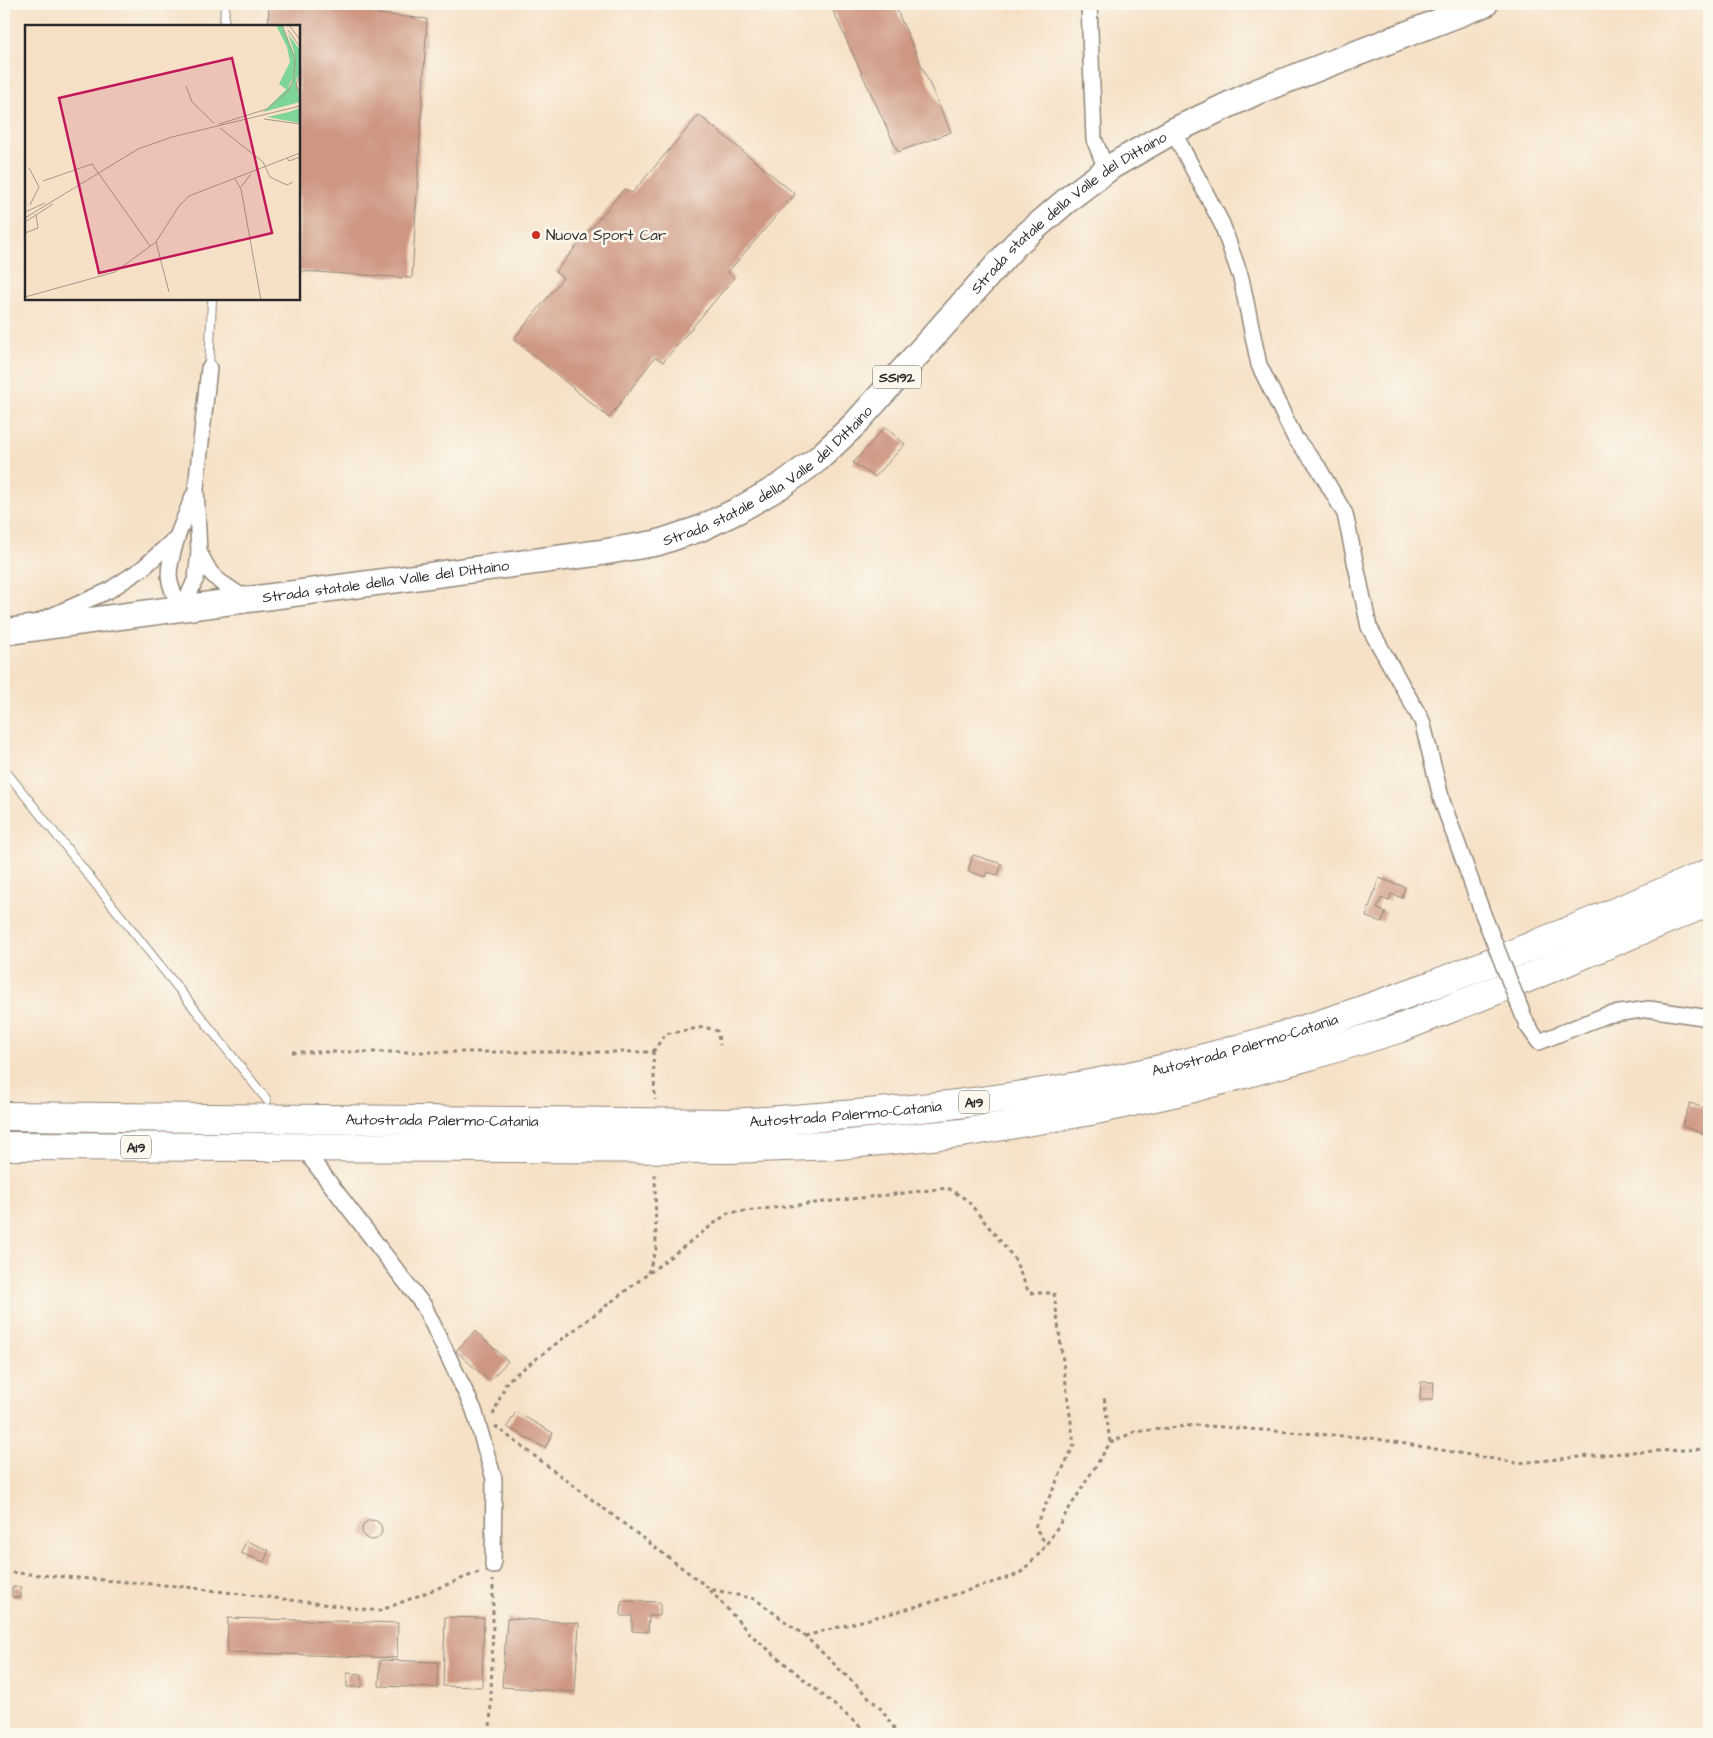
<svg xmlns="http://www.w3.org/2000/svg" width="1713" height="1738" viewBox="0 0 1713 1738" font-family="'Architects Daughter',sans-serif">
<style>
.building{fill:#ce9782}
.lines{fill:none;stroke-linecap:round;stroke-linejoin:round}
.lane-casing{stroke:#908679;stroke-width:10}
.street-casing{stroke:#908679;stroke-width:18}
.primary-casing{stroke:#908679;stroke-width:28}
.highway-casing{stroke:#908679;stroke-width:30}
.path{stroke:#908679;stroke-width:3;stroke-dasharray:4 4;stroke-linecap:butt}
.lane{stroke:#fff;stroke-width:8}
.street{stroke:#fff;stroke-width:15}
.primary{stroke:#fff;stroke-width:25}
.highway{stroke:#fff;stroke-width:28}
.street-bridge-casing{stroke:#908679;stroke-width:18;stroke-linecap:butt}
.street-bridge{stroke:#fff;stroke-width:15}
.poi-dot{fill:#c8321e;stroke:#fbf7ec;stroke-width:2}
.labels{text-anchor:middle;stroke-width:5;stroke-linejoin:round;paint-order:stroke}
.shield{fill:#fbf7ec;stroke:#696865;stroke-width:1}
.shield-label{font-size:14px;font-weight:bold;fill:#2b2b2b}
.street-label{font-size:15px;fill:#2b2b2b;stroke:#fbf7ec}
.poi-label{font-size:15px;fill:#2b2b2b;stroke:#fbf7ec;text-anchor:start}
.inset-road{fill:none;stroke:#a59889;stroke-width:1}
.view{fill:#c2185b;fill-opacity:0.15;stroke:#c2185b;stroke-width:2.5}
.inset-edge{fill:none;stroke:#2b2b2b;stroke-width:2.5}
</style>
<rect width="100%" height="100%" fill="#fbf7ec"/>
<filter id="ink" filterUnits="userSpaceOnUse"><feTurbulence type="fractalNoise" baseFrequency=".02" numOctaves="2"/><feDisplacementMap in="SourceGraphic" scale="10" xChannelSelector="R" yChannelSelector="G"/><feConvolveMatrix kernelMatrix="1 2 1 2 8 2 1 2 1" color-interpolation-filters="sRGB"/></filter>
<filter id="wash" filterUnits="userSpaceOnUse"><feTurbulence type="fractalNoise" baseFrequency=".0096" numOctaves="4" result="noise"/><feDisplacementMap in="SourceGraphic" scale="20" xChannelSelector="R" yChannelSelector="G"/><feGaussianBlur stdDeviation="1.12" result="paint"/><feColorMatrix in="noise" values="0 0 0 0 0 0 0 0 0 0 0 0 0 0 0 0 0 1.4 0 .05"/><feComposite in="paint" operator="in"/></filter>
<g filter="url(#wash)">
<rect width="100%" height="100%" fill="#f6e1c7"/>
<g id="blocks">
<g class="building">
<path d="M269,4H378L377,14L427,19L412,278L299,271V26H268Z"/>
<path d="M830,4H894L951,132L898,152Z"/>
<path d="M699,115L795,194L728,272L734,278L663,362L655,357L609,418L514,339L563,278L555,272L624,189L632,193Z"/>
<path d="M885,427L905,444L875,477L853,463Z"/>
<path d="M973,855L1002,864L998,875L987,872L985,877L968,871Z"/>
<path d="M1379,878L1405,887L1402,898L1391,894L1389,901L1381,898L1377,909L1386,912L1382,922L1366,917Z"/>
<path d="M1690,1103L1709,1110V1136L1682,1126Z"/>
<path d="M475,1331L508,1361L489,1381L456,1351Z"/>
<path d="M1421,1382H1434L1433,1400H1420Z"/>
<path d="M516,1412L553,1433L545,1448L507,1427Z"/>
<circle cx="372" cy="1530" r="10"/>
<path d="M246,1541L269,1550L264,1562L241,1553Z"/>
<path d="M12,1587H21V1598L12,1597Z"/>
<path d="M622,1601L660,1602V1616H649L648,1632L632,1631V1616H621Z"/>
<path d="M445,1617L484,1618L482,1687L443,1686Z"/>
<path d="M228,1618L398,1623L397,1658L227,1652Z"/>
<path d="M507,1618L579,1623L575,1692L502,1687Z"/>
<path d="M380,1660L438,1662L437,1688L379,1686Z"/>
<path d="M347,1673L362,1674V1687H347Z"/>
</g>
</g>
</g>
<g filter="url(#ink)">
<use href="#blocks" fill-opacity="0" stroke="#908679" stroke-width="1"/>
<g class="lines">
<g class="lane-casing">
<g id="lane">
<path d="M224,26L225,4"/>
<path d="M209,368L212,299"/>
<path d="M4,769L267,1100"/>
</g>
</g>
<g class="street-casing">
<g id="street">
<path d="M1089,4L1094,139L1102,159L1112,166"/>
<path d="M1173,131L1222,224L1241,278L1259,365L1295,438L1318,467L1345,514L1369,627L1422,721L1442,801L1483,914"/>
<path d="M209,368L196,488L199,552L210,572L219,581L247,600"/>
<path d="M177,538C168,568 163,582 183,608L196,578L199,552"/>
<path d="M42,620L108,591L143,568L177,537L193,496"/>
<path d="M1527,1025L1539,1042L1606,1015L1649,1009L1709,1018"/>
<path d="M312,1160L424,1306L474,1410L494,1479L493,1566"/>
</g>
</g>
<g class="primary-casing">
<g id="primary">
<path id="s1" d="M4,632L598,553L657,543L699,529L737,511L782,485L818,459L855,424L1016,244L1072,196L1112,166L1173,131L1256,92L1485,4"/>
</g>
</g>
<g class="highway-casing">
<g id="highway">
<path id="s2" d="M4,1116L730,1123C882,1114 1033,1101 1181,1064C1364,1019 1536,945 1709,873"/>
<path d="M4,1146L731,1149L839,1145L962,1133L1091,1111L1186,1090L1313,1055L1398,1029L1530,977L1709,902"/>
</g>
</g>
<g class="path">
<path d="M292,1052H653L655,1100"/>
<path d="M653,1052L665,1034L704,1027L717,1031L720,1045"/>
<path d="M648,1273L656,1249L655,1171"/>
<path d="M493,1415L507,1381L728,1213L948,1188L967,1200L1014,1258L1029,1293H1054L1074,1445L1035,1527L1046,1544"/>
<path d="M495,1426L710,1589L755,1599L805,1636L881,1709L898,1734"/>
<path d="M1110,1443L1134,1432L1195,1425L1371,1438L1517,1463L1632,1452L1709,1449"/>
<path d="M4,1572L177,1586L379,1611L479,1572"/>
<path d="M710,1590L751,1635L869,1734"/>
<path d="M805,1636L922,1605L1019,1574L1040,1553L1052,1536L1110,1443L1104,1396"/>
<path d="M490,1734L493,1623V1580"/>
</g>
<use href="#lane" class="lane"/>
<use href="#street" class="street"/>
<use href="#primary" class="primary"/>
<use href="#highway" class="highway"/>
<g class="street-bridge-casing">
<path id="street-bridge" d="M1483,914L1527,1025"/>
</g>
<use href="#street-bridge" class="street-bridge"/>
</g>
</g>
<circle class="poi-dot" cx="536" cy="235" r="5"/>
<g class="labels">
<g class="shield">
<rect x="873" y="365.5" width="48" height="23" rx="4"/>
<rect x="959" y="1090.5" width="30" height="23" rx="4"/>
<rect x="121" y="1135.5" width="30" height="23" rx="4"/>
</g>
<g class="shield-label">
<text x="897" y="382">SS192</text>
<text x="974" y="1107">A19</text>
<text x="136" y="1152">A19</text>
</g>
<g class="street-label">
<text dy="5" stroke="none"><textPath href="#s1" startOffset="1195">Strada statale della Valle del Dittaino</textPath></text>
<text dy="5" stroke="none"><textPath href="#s1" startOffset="790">Strada statale della Valle del Dittaino</textPath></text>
<text dy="5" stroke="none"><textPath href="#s1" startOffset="385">Strada statale della Valle del Dittaino</textPath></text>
<text dy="5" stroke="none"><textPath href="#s2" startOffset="1248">Autostrada Palermo-Catania</textPath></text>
<text dy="5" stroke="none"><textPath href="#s2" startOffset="842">Autostrada Palermo-Catania</textPath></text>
<text dy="5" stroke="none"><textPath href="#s2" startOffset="438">Autostrada Palermo-Catania</textPath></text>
</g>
<g class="poi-label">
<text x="546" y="240">Nuova Sport Car</text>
</g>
</g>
<g transform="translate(25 25)">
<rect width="275" height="275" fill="#f6e1c7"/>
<path d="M251,0H257L268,26L269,50L262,65L254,59L265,37L262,22ZM263,9L275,25V48L271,55L275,77L238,87L267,59L269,26ZM275,83V98L242,92L264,87Z" fill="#7ed599"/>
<path class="inset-road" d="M264,0L275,15M263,5L275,22M275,49L271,60L275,69M161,61L167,77L189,98M239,94L275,99M194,99L242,84L263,66L269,53L270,34L257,0M195,103L238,137L245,152L262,160L268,157M262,133L264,136L275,132M4,143L14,162L5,180M210,154L216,164L236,275M18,156L67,139L125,221M216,162L226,149M0,187L20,178M0,193L113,124L147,112L275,81M0,197L28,179M0,208L13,203L11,190M131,217L144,267M0,272L90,247L131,217L154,181L164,171L275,128"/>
<path class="view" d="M207,33L247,208L74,248L34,73Z"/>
<rect width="275" height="275" class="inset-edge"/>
</g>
<rect width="1713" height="1738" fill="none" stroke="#fbf7ec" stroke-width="20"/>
</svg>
